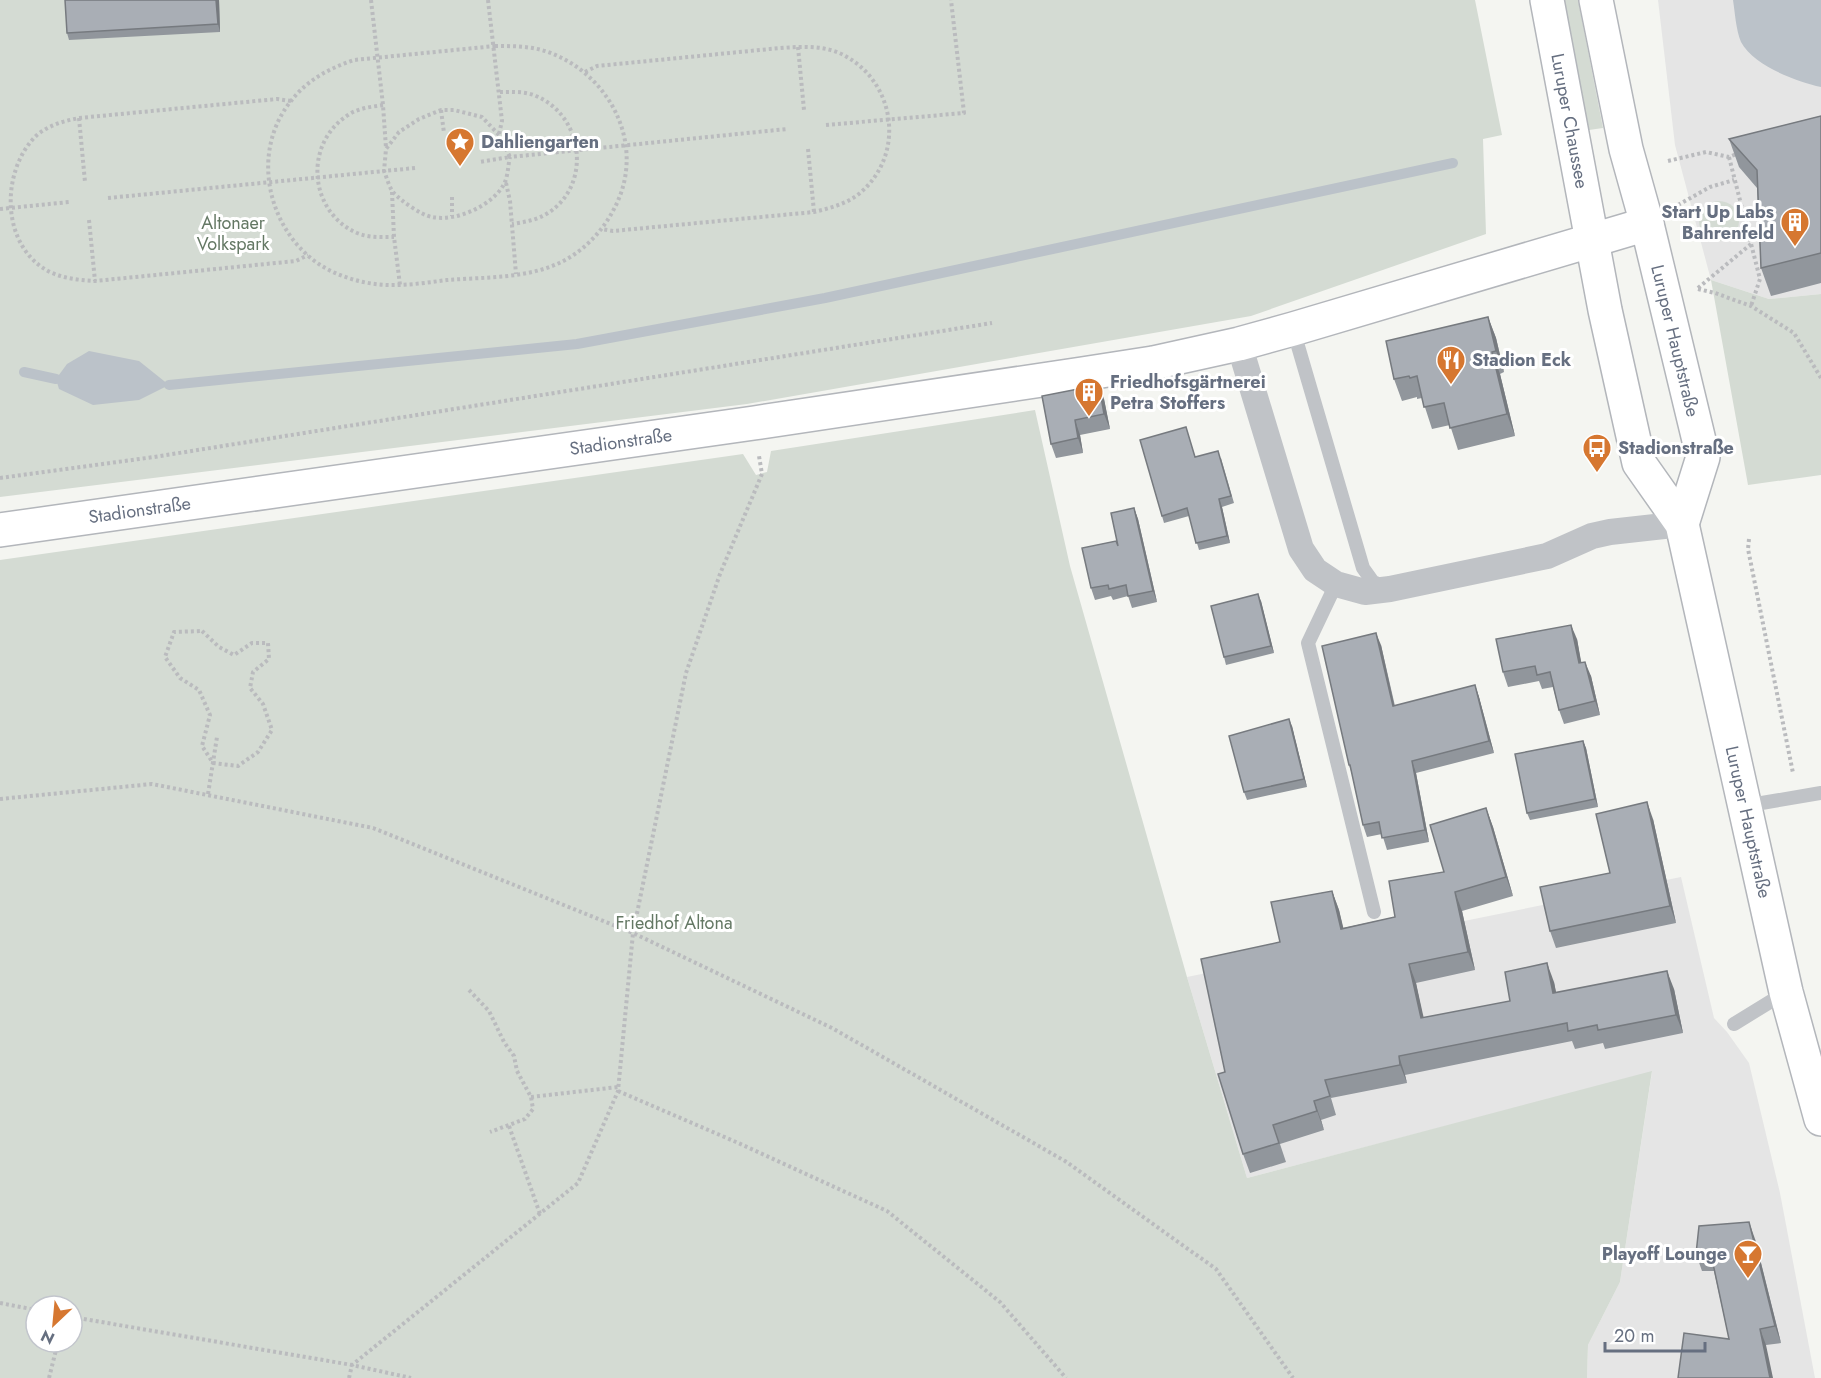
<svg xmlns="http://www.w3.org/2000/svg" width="1821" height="1378" viewBox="0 0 1821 1378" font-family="Jost,sans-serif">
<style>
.built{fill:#e5e5e5}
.green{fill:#d4dbd3;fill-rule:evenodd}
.water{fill:#bbc2c9}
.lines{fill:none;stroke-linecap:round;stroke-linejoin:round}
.stream{stroke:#bbc2c9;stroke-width:10}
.secondary-casing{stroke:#b3b6bb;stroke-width:36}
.path{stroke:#babbbe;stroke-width:4;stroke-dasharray:3 3;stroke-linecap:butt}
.lane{stroke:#c0c3c7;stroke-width:14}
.street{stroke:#c0c3c7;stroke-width:26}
.secondary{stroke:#fff;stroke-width:33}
.wall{fill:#91969c}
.shaded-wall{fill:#767a7f}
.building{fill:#a9aeb5;stroke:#767a7f;stroke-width:1.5}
.labels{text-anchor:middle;stroke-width:6;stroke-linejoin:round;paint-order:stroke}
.street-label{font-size:18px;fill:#666f80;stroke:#fff}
.poi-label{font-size:18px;font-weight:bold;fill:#666f80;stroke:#fff;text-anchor:start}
.park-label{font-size:18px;fill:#647864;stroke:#fff}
</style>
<rect width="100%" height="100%" fill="#f4f5f1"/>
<g class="built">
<path d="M1658,0H1821V294L1769,299L1711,280L1675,145Z"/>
<path d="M1681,877L1714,1018L1727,1032L1749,1063L1780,1193L1815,1378H1587L1588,1345L1620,1282L1652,1072L1247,1178L1187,977Z"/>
</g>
<g class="green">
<path d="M0,0H1475L1502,135L1483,139L1486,234L1251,316L747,404L0,497Z"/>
<path d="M1564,0H1578L1603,128L1589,130Z"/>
<circle cx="1719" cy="221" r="20"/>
<path d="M1711,280L1769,299L1821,294V475L1748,485Z"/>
<path d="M1035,410L1070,566L1187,977L1247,1178L1652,1071L1620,1282L1588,1345L1587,1378H0V560L743,454L756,475L767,472L771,451ZM36,1306H72V1342H36Z"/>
</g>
<g class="water">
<path d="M1733,0H1821V87C1795,81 1754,66 1741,42C1736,30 1735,13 1733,0Z"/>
<path d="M89,351L139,361L169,385L139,400L93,405L59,389L56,379L67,364Z"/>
</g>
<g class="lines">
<g class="stream">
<path d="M24,372L56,379"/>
<path d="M169,385L577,344L825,298L1453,163"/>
</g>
<g class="secondary-casing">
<g id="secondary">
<path id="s1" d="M1547,0L1605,310L1639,463L1682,524L1786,992L1821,1119"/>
<path id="s2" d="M1596,0L1626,149L1647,224L1703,457L1682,524"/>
<path id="s3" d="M0,530L754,423L1082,374L1153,363L1239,344L1293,329L1647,224"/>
</g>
</g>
<g class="path">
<path d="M371,0L383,105L386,148"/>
<path d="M488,0L502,121L499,134"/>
<path d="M495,46C513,46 531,46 548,52C604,72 640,132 622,190C613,218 593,244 567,259C532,279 486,277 447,280C424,283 399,287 375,284C359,282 342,277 327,269C269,237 248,154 291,101C307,80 330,68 354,60Z"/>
<path d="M798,47L804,110"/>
<path d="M585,72L597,66L770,49C795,47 824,43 847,57C896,85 905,155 860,193C847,204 830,208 814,212L613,231L602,229"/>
<path d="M500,92C512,92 525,91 536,96C584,116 592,185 548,213C537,220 525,222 512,224"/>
<path d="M291,101L277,99L79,118C64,121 49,125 37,135C0,170 0,247 50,272C65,279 80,280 95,281L296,261L308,255"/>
<path d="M383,105C371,107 358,108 348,115C303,144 309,212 357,233C369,238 382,237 394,237"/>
<path d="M441,110L444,133"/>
<path d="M79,118L85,182"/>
<path d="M826,125L964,113L951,0"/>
<path d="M808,149L814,212"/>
<path d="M1729,157L1760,279L1751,306"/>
<path d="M1668,161L1706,152L1729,157L1739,153"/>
<path d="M415,168L384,171C387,178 389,187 393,192C401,201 421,215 432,217C457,222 493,205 504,184C508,177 508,165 510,157L787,129"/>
<path d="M506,183L510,201L516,274"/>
<path d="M392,192L394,237L400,285"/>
<path d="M452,197V216"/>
<path d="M108,198L384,171L386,149L399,132L419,119L441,110H454L482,117L499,135L510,157L479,162"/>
<path d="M1678,205L1710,187L1734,180"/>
<path d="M0,209L69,202"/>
<path d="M1744,218L1761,214"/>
<path d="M89,220L95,281"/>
<path d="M1698,288L1751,244"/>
<path d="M1698,289L1715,293L1751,306L1794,333L1821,378"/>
<path d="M0,478L154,457L992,323"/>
<path d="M1749,539L1748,549L1793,773"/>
<path d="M202,631L219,647L234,655L252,643H268L269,659L253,672L250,688L263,704L272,730L258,752L238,766L213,763L202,746L210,715L199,690L180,678L165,657L174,632Z"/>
<path d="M208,794L217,737"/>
<path d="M0,799L152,784L373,828L633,933L832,1028L1065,1161L1216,1269L1293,1378"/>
<path d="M469,990L489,1011L504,1042L514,1056L517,1071L531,1097L533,1109L525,1119L490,1132"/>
<path d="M618,1091L736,1142L887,1211L1000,1302L1066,1378"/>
<path d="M531,1097L618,1087"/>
<path d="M509,1126L540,1214"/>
<path d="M0,1303L36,1310"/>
<path d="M72,1317L352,1365L411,1378"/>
<path d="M49,1378L58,1342"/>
<path d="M349,1378L352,1365L578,1183L618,1091L633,933L686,673L720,574L762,474L759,456"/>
</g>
<g class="lane">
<path d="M1293,329L1363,568L1373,582L1386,587"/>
<path d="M1336,584L1308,643L1374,912"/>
<path d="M1744,806L1821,793"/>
<path d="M1734,1024L1786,992"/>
</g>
<path class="street" d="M1239,344L1301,549L1315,570L1336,584L1365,592L1390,589L1547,556L1592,536L1610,532L1682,524"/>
<use href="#secondary" class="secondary"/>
</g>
<g class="wall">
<path d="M219,0L220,32L69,40L67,33Z"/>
<path d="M1821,116V283L1771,296L1761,268L1757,188L1739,167L1729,139Z"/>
<path d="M1488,317L1496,338L1504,372L1500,374L1515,436L1458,450L1450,425L1432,429L1422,398L1417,399V397L1402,401L1394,379Z"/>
<path d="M1042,396L1104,399L1110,429L1080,435L1083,453L1056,458L1051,444Z"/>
<path d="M1186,427L1195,457L1221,458L1234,503L1222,507L1230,543L1199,550L1189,516L1164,523L1162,516Z"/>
<path d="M1134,508L1138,519L1157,602L1132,608L1128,596L1113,600L1111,596L1095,600L1091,588L1118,546Z"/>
<path d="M1261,601L1274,653L1226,665L1224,657Z"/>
<path d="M1577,639L1581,663L1591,676L1600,715L1564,724L1559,710L1553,687L1542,689L1539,681L1508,687L1503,672Z"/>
<path d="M1381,645L1395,706L1475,685L1479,697L1494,753L1416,773L1429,842L1387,850L1382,834L1367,837L1363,825L1352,774L1349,765Z"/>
<path d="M1292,726L1307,787L1247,800L1244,792Z"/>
<path d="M1583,741L1586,748L1598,807L1530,820L1527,813Z"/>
<path d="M1486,808L1493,827L1513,896L1462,911L1475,970L1416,983L1423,1018L1510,1001L1554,982L1556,993L1674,989L1683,1033L1605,1049L1603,1043L1575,1049L1572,1041L1405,1075L1407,1083L1331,1098L1336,1115L1321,1120L1324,1130L1280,1144L1286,1162L1250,1173L1243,1154L1280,942L1332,891L1339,910L1343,928L1395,917L1444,872Z"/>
<path d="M1653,819L1676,923L1556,948L1550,931L1610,873Z"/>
<path d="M1755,1239L1781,1343L1766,1345L1729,1339L1714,1271H1702L1696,1254Z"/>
</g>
<g class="shaded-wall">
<path d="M216,0H219L220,32L218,24Z"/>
<path d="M1488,317L1496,338L1504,372L1496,351Z"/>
<path d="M1492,352L1500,374L1515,436L1507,414Z"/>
<path d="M1099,385L1104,399L1110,429L1104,414Z"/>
<path d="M1075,420L1080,435L1083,453L1078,438Z"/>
<path d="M1219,499L1222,507L1230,543L1227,536Z"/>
<path d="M1134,508L1138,519L1157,602L1153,591Z"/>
<path d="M1258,594L1261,601L1274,653L1271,646Z"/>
<path d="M1571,625L1577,639L1584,677L1579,663Z"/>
<path d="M1376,633L1381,645L1397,718L1393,706Z"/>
<path d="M1585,662L1591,676L1600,715L1595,701Z"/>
<path d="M1475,685L1479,697L1494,753L1489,741Z"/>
<path d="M1289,719L1292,726L1307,787L1304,779Z"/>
<path d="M1583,741L1586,748L1598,807L1595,799Z"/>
<path d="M1412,761L1416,773L1429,842L1425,830Z"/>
<path d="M1647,802L1653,819L1676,923L1670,906Z"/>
<path d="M1486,808L1493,827L1513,896L1506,877Z"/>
<path d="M1332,891L1339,910L1348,947L1341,929Z"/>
<path d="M1455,892L1462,911L1475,970L1468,952Z"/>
<path d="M1547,963L1554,982L1560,1012L1553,993Z"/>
<path d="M1409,964L1416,983L1428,1037L1421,1018Z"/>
<path d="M1667,971L1674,989L1683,1033L1676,1015Z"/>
<path d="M1399,1056L1405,1075L1407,1083L1400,1065Z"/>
<path d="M1314,1101L1321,1120L1324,1130L1317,1111Z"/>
<path d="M1749,1222L1755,1239L1781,1343L1775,1326Z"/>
<path d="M1760,1329L1766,1345L1773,1378H1770Z"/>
</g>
<g class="building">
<path d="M65,0H216L218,24L67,33Z"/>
<path d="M1821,116V253L1761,268L1757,170L1729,139Z"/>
<path d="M1488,317L1496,351L1492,352L1507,414L1450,428L1444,403L1424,407L1417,376L1410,378L1409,376L1394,379L1386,341Z"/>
<path d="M1099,385L1104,414L1075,420L1078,438L1051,444L1042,396Z"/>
<path d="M1186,427L1195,457L1218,451L1231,496L1219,499L1227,536L1196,543L1187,508L1162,516L1140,440Z"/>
<path d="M1134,508L1153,591L1128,596L1126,585L1109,589L1108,585L1091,588L1082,548L1116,541L1118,546L1111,513Z"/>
<path d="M1258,594L1271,646L1224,657L1211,606Z"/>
<path d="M1571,625L1579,663L1585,662L1595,701L1559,710L1550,672L1537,675L1535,666L1503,672L1496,639Z"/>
<path d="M1376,633L1393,706L1475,685L1489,741L1412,761L1425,830L1382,838L1379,822L1363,825L1350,765H1349L1322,646Z"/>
<path d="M1289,719L1304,779L1244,792L1229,736Z"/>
<path d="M1583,741L1595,799L1527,813L1515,754Z"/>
<path d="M1647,802L1670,906L1550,931L1540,887L1610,873L1596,814Z"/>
<path d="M1486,808L1506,877L1455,892L1468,952L1409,964L1421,1018L1510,1001L1505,972L1547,963L1553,993L1667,971L1676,1015L1598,1030L1597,1025L1568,1031L1567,1023L1399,1056L1400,1065L1325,1080L1330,1096L1314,1101L1317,1111L1273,1125L1279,1143L1243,1154L1218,1074L1225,1072L1201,959L1280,942L1271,902L1332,891L1341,929L1395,917L1389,881L1444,872L1430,825Z"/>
<path d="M1749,1222L1775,1326L1760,1329L1770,1378H1678L1684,1333L1729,1339L1711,1254H1696L1699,1226Z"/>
</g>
<defs>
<g id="sight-pin" transform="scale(1.5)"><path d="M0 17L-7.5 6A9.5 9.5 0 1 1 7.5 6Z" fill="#d67730" stroke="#fff"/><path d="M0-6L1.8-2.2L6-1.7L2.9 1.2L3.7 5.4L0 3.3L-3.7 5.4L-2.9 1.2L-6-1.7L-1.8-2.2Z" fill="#fff"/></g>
<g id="building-pin" transform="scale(1.5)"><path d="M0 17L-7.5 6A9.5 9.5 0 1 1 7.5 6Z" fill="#d67730" stroke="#fff"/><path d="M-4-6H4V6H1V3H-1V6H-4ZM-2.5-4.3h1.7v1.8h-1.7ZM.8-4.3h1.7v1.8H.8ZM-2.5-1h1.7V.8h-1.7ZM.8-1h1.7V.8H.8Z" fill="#fff"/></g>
<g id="restaurant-pin" transform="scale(1.5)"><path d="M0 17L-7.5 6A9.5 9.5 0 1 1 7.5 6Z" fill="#d67730" stroke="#fff"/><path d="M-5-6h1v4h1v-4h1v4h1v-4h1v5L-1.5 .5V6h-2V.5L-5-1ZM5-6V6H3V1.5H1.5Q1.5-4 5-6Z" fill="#fff"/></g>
<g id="bus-pin" transform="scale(1.5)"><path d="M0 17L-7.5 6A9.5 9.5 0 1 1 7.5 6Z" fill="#d67730" stroke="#fff"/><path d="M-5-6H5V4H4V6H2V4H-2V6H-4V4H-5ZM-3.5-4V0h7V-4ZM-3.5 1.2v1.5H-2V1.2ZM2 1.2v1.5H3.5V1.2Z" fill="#fff"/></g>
<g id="bar-pin" transform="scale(1.5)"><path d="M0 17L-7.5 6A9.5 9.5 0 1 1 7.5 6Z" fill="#d67730" stroke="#fff"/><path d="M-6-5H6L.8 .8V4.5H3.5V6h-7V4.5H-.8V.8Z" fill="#fff"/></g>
</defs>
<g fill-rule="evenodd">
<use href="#sight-pin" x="460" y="142"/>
<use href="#building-pin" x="1795" y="222"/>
<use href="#restaurant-pin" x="1451" y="360"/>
<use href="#building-pin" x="1089" y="392"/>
<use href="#bus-pin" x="1597" y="448"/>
<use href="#bar-pin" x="1748" y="1254"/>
</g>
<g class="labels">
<g class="street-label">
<text dy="6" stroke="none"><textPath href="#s1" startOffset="123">Luruper Chaussee</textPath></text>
<text dy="6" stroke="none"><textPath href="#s2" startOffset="350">Luruper Hauptstraße</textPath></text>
<text dy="6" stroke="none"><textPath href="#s3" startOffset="627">Stadionstraße</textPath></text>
<text dy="6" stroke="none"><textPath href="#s3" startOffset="141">Stadionstraße</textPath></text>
<text dy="6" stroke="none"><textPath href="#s1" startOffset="852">Luruper Hauptstraße</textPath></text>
</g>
<g class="poi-label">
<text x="481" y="148">Dahliengarten</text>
<text x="1774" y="218" text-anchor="end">Start Up Labs<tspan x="1774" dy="21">Bahrenfeld</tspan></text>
<text x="1472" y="366">Stadion Eck</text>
<text x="1110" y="388">Friedhofsgärtnerei<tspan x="1110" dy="21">Petra Stoffers</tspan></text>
<text x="1618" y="454">Stadionstraße</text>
<text x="1727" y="1260" text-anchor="end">Playoff Lounge</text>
</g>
<g class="park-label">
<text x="233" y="229">Altonaer<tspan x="233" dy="21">Volkspark</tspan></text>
<text x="674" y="929">Friedhof Altona</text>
</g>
</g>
<g transform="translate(54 1324) rotate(206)"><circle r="28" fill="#ffffff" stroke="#c2c5cc" stroke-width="1.5"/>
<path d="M0-4.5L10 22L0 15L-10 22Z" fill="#d67730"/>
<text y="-9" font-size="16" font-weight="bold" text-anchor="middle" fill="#666f80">N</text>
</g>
<path d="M1605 1342v9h100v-9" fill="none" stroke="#666f80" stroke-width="3"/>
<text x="1614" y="1342" font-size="18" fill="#666f80" stroke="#ffffff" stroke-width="4.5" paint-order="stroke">20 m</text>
</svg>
